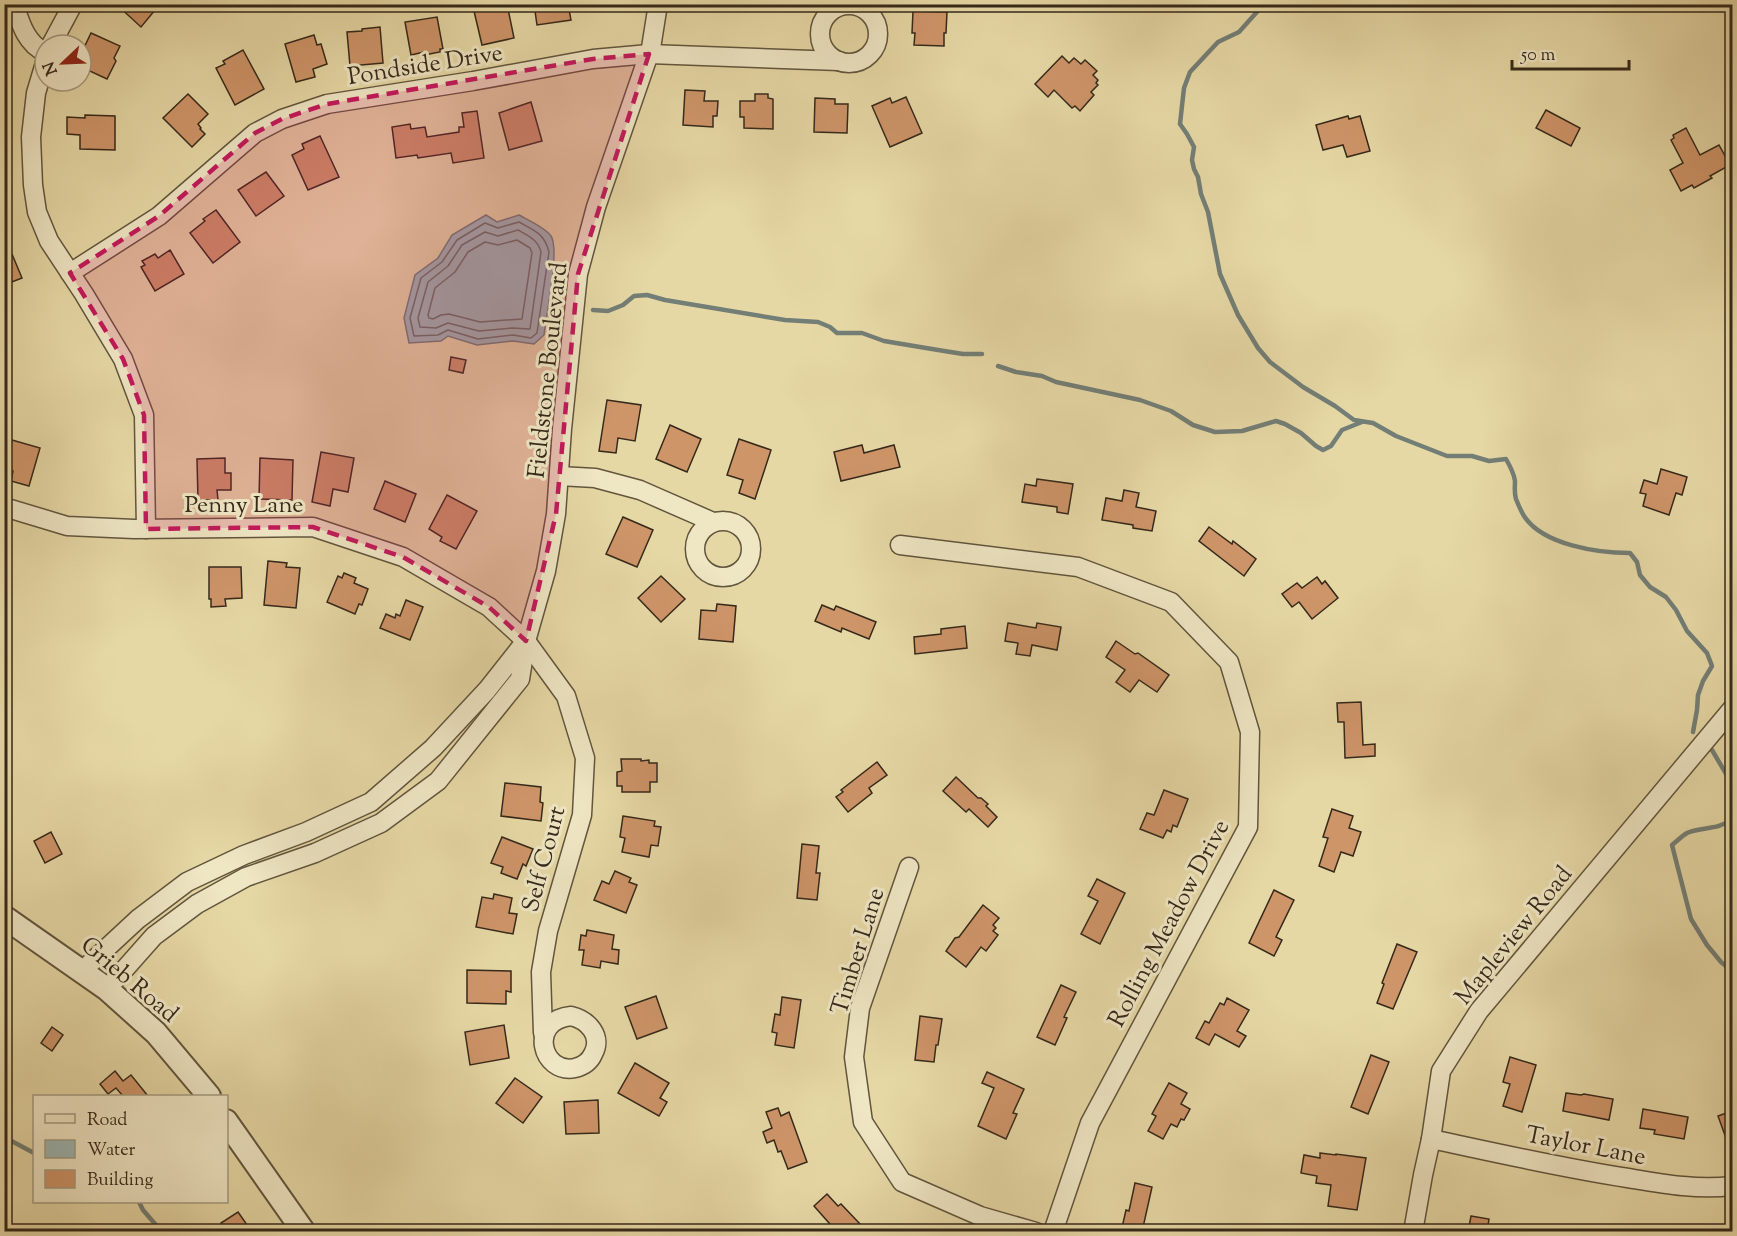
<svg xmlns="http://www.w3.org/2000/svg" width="1737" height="1236" viewBox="0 0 1737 1236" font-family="'Sorts Mill Goudy',serif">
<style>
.water{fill:#9db6b3;stroke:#737e76;stroke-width:1.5}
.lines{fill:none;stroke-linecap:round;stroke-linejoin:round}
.shore{stroke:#697066;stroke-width:1.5}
.stream{stroke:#737e76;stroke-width:4.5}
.building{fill:#ce9569;stroke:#35291a;stroke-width:1.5}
.minor-casing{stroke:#61553d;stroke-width:21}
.tertiary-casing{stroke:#61553d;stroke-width:26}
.minor{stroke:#efe6c4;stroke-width:18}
.tertiary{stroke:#efe6c4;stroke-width:22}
.marked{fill:#c2185b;fill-opacity:0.2;stroke:#c2185b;stroke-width:4.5;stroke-dasharray:12 8;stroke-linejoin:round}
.labels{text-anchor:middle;stroke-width:6;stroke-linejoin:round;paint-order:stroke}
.street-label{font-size:24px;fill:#35291a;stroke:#efe6c4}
</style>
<rect width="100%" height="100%" fill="#e6d8a5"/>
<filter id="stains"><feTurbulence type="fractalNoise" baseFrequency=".00333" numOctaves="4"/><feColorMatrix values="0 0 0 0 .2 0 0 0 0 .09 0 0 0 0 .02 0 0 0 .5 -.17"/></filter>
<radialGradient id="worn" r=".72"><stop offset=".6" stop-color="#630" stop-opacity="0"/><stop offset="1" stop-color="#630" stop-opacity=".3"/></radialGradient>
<path class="water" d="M486,215L497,222L519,215C528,220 546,228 551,236C560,250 546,316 544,335L534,344L513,341L477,345L448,336L441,341L409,343L404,318L415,275L438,258L452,235Z"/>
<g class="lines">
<g class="shore">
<path d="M519,222C535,231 544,233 549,252L537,333L531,338L513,335L478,339L448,330L438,335L414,336L410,318L421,278L442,262L457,240L485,223L498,228Z"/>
<path d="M518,230C529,236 538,240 541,252L530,329L512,328L479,331L448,323L436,328L420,327L418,318L428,282L448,266L462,245L485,232L498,236Z"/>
<path d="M517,240L530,248L532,253L522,319L480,322L449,314L441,315L433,319L429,318L428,315L435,288L455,272L468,252L485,242L498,245Z"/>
</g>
<g class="stream">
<path d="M1264,4L1239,32L1218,42L1190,72L1184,88L1180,124L1187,134L1194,147L1192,160L1194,169L1198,177L1201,194L1208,212L1220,274L1238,315L1258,348L1270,362L1303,387L1335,406L1354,420L1373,423L1396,436L1447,456H1472L1489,461L1506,459C1510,466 1514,473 1515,481C1515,487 1514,493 1516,499C1518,504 1521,511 1524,516C1543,545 1598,553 1630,553L1637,562L1640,575L1650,587L1666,597L1676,610L1687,631L1707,653L1712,666L1703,681L1698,695L1697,710L1693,732"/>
<path d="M593,310L608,311L623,305L634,296L647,295L665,300L785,320L818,322L830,327L837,333H862L884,341L932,349L963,354H982"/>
<path d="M998,366L1016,372L1042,376L1056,382L1140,400L1171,411L1193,425L1215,432L1242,431L1276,421L1285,424L1301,433L1316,446L1323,450L1331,446L1342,430L1362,422"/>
<path d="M1712,750L1732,784"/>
<path d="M1732,819C1717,831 1703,826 1687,833C1682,836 1677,841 1672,845L1691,919L1707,945L1721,962L1732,971"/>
<path d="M4,1137L34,1153"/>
<path d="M139,1202L143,1210L162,1232"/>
</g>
</g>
<g class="building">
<path d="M116,4H160L141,27Z"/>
<path d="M502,4H507L514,38L482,45L474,11Z"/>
<path d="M534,4H568L571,20L537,25Z"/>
<path d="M913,11L947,12L946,33H944V46L914,45L915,33H912Z"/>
<path d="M437,17L443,49H440V52L424,55V52L411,55L405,22Z"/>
<path d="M380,27L383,63L350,66L347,32L362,31V29Z"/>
<path d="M91,33L120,46L114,58L116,61L107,79L81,67L87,55L82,52Z"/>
<path d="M314,35L317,45L321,44L327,64L313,69L315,77L296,82L285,44Z"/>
<path d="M243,50L264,89L235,105L216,68L225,64L223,61Z"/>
<path d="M1062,56L1069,63L1074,58L1081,64L1085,60L1097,71L1093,75L1098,80L1096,83L1098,85L1091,92L1094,95L1080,111L1075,106L1072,108L1054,90L1048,97L1035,84Z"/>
<path d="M685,90L705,91L704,101H718L717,116H713V127L683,125Z"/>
<path d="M188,94L208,114L198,124L201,128L200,129L205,134L192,147L163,118Z"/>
<path d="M755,94H768V98L773,99V129L744,128V117H740V101H755Z"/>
<path d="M906,97L922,133L890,147L872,106L890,98L892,103Z"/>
<path d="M815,98L835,99V104H848L847,133L814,132Z"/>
<path d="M531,102L542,141L509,150L499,113Z"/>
<path d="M1546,110L1580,128L1571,146L1536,128Z"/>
<path d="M477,111L484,158L453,163L451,153L418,158L417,155L396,158L392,127L410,124L411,129L425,127L427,137L459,132V127H464L462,113Z"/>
<path d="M85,115L115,116V150L80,149V135L67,134V117L85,118Z"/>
<path d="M1348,116L1349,119L1360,116L1370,151L1347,157L1343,145L1323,150L1316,125Z"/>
<path d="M1686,128L1700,155L1719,145L1730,165L1710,176L1712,178L1694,188L1692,185L1681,191L1670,170L1683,163L1671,140L1674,138L1673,135Z"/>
<path d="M320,136L339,177L308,190L292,155L304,149L302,144Z"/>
<path d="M266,172L284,196L256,216L238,190Z"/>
<path d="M216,210L240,242L213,263L190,233L205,221L203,219Z"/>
<path d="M4,235L22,278L4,285Z"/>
<path d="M170,250L184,274L155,291L141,267L145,265L142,261L155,254L158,258Z"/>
<path d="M451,357L466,360L463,373L449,370Z"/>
<path d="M607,400L641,405L635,441L618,438L616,453L599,451Z"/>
<path d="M670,425L701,439L687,472L656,459Z"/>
<path d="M739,439L771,450L755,499L739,493L743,480L727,475Z"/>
<path d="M12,440L40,448L29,486L11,481L13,471L4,469V453L8,454Z"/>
<path d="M862,445L864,453L894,445L900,467L841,481L834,452Z"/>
<path d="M321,452L354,458L348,492L333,489L330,506L312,502Z"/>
<path d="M225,458V473H231V490H217L218,500H198L197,459Z"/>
<path d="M260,458L293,460L292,500L259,499Z"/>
<path d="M1661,469L1687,477L1682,495L1676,493L1669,515L1643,506L1646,494L1640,493L1644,480L1657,484Z"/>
<path d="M1037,479L1073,484L1068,514L1057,512V507L1022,502L1025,484L1036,486Z"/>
<path d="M385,481L416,494L405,522L374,509Z"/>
<path d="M1124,490L1139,493L1136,507L1156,511L1152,531L1133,528V525L1102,520L1106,498L1122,501Z"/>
<path d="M447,495L477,511L456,549L440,541L442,537L429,529Z"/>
<path d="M623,517L653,530L637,567L606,554Z"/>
<path d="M1209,527L1232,544L1233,541L1256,559L1244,576L1199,541Z"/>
<path d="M268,561L287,563L286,567L300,568L296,608L264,605Z"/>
<path d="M209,567H241L242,598L225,599L226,606L211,607V599H209Z"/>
<path d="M344,573L356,578L354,583L368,589L362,605L359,604L355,614L327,602L338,576L342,578Z"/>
<path d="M661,576L685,599L661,622L638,598Z"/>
<path d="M1317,577L1322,584L1325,581L1338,598L1312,619L1299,602L1292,607L1282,594L1297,583L1302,588Z"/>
<path d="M406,600L423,607L410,640L380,628L386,614L395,618L396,614L400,616Z"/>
<path d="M717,604L736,606L733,642L699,639L701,610L716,611Z"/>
<path d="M822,605L834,610L836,606L876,622L869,639L842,628L841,632L815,621Z"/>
<path d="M1008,623L1036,628L1037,623L1061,627L1057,650L1032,645L1030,656L1016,654L1018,643L1005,641Z"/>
<path d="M965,626L967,648L915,654L914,637L941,634V629Z"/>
<path d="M1116,641L1135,654L1138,653L1169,675L1157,692L1139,680L1130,692L1116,682L1125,670L1106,657Z"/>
<path d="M1361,702L1363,745L1375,744V756L1345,758L1344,722H1338L1337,703Z"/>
<path d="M621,759H641V761L649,760V763H657V782H650V792H622V786H617V772L622,771Z"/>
<path d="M877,762L887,775L869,788L872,793L848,812L836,797L843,792L841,790Z"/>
<path d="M956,777L978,798H981L988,804L986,806L997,817L988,827L969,809L966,812L943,791Z"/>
<path d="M505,783L541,787L540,802L543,803L541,821L501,816Z"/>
<path d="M1164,790L1188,799L1177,827L1173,825L1171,832L1167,830L1163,838L1140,829L1147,813L1154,815Z"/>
<path d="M1332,809L1353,816L1349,828L1361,832L1353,856L1341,852L1334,872L1319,866L1328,838L1323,837Z"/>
<path d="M623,816L655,821L654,826L661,827L658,846L651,845L649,857L622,852L625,838L620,837Z"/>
<path d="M51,832L62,854L45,863L34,841Z"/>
<path d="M502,837L533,849L526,866L523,864L517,879L501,873L503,867L491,863Z"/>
<path d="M802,844L819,846L816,873H820L817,900L797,898Z"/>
<path d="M615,871L631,878L629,882L637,885L626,913L594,900L602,881L609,884Z"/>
<path d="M1097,879L1125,893L1100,944L1081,934L1098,901L1088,896Z"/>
<path d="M1274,890L1294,900L1276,937L1282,940L1274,956L1249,943Z"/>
<path d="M494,894L512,898L509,913L517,914L513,934L476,927L482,897L493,899Z"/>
<path d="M983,905L999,918L993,925L996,928L993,931L998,935L986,951L981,947L966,967L946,951L955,938L959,937Z"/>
<path d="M587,930L614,935L612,949L619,950L618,964L601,961L600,968L582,965L584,950H579L581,935L586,936Z"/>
<path d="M1397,944L1417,952L1393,1009L1377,1003L1384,984L1382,983Z"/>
<path d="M467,970L511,971V992L506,991V1004L467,1003Z"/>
<path d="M1061,985L1076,992L1064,1017L1067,1018L1055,1045L1037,1037Z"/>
<path d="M656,996L667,1028L637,1039L625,1007Z"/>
<path d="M782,997L801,1000L794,1048L775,1045L777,1033L772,1032L775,1014L780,1015Z"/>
<path d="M1227,998L1249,1010L1237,1031L1246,1036L1239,1047L1215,1034L1209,1045L1196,1038L1205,1021L1209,1023L1220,1003L1224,1005Z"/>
<path d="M920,1016L942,1019L938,1045H936L934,1062L915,1060Z"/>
<path d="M504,1025L509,1058L470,1065L465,1032Z"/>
<path d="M52,1027L63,1035L52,1051L41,1043Z"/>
<path d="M1371,1055L1389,1062L1368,1114L1351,1107Z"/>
<path d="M1510,1057L1536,1065L1522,1112L1503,1106L1510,1084L1503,1082Z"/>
<path d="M635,1063L669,1083L660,1098L667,1102L659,1116L618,1093Z"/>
<path d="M115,1071L123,1081L131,1075L148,1096H123L116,1088L108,1094L100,1084Z"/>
<path d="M987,1072L1024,1089L1013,1113L1017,1114L1006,1139L978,1126L994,1088L982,1083Z"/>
<path d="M515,1078L542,1097L523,1123L496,1103Z"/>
<path d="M1169,1083L1187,1093L1181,1104L1190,1109L1184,1120L1181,1119L1177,1127L1171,1124L1163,1139L1148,1131L1156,1116L1152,1114Z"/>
<path d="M1566,1093L1581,1095L1584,1094L1613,1099L1609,1120L1563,1111Z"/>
<path d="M598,1100L599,1133L566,1134L564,1102Z"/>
<path d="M778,1108L781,1116L789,1112L807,1162L788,1169L781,1151L778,1152L774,1140L767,1143L763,1132L772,1128L766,1112Z"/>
<path d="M1643,1109L1688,1117L1684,1139L1654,1134L1655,1130L1640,1128Z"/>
<path d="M1732,1111V1152H1731L1718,1116Z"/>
<path d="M1320,1153L1336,1155V1154L1366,1158L1357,1210L1328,1206L1331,1185L1316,1183L1317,1176L1301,1173L1304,1155L1320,1158Z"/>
<path d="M1135,1183L1152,1187L1142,1232H1121L1126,1210L1129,1211Z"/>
<path d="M827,1194L838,1206L841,1204L861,1225L855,1232H837L814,1206Z"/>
<path d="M238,1212L252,1232H227L221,1223Z"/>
<path d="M1471,1216L1489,1219L1487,1232H1468Z"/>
</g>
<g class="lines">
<g class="minor-casing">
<g id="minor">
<path d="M14,4C20,22 26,44 45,52"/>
<circle cx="849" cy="34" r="29"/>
<path d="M51,45L73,4"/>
<path d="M45,63L36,93L31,137L33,185L37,212L49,241L84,294L123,359L144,415L146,529"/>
<path d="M70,273L159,216L255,133L282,119L327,104L473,81L593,59L649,54L839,61"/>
<path d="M559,476L595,478L640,490L713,522"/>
<path d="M4,507L67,526L134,529L313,527L403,557L489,607L526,641L566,696L585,758L582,815L548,931L541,972L543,1033"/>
<circle cx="723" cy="549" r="28"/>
<path d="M900,545L1078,567L1171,602L1229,662L1250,732L1248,827L1090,1123L1053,1232"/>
<path d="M909,867L860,1008L854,1057L863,1122L902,1182L980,1216L1036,1232"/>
<path d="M83,970L138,919L187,882L244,855L306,832L371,802L433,748L487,690L525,642"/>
<path d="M107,989L154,936L197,904L246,877L315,853L381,823L438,781L520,679L526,641L546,571L556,514L562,429L578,274L596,207L651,48L658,4"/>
<path d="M571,1016C588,1020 603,1036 593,1054C590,1061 583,1066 575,1068C542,1075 527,1021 571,1016Z"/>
<path d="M1431,1139C1497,1153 1562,1168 1628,1178C1664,1184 1696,1190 1732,1186"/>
<path d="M1413,1232L1423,1175L1431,1139L1441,1071L1479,1011L1732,709"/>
</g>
</g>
<g class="tertiary-casing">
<g id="tertiary">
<path d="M4,917L107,989L156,1033L209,1096"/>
<path d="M226,1121L304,1232"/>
</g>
</g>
<use href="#minor" class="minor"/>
<use href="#tertiary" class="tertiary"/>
</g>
<path class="marked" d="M649,54L578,274L556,514L526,641L489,607L403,557L313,527L146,529L144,415L123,359L70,273L159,216L255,133L282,119L327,104L593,59Z"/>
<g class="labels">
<g class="street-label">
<text transform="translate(425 64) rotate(-9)" y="8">Pondside Drive</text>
<text transform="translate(547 370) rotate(-84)" y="8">Fieldstone Boulevard</text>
<text x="244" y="512">Penny Lane</text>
<text transform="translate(543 859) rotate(-75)" y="8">Self Court</text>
<text transform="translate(1168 923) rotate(-62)" y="8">Rolling Meadow Drive</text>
<text transform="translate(1513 935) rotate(-51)" y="8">Mapleview Road</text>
<text transform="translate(857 951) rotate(-73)" y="8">Timber Lane</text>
<text transform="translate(130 979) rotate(40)" y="8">Grieb Road</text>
<text transform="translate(1586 1145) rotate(11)" y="8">Taylor Lane</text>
</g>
</g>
<rect width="1737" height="1236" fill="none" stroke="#e6d8a5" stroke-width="24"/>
<rect x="6" y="6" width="1725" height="1224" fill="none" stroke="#35291a" stroke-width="3"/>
<rect x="12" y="12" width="1713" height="1212" fill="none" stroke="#35291a" stroke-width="1.5"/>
<rect x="33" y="1095" width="195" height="108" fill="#efe6c4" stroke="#a59a80" stroke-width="1.5"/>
<rect x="45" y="1114" width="30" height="9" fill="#efe6c4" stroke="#a59a80" stroke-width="1.5"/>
<text x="87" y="1125" font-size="18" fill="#35291a">Road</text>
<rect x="45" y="1140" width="30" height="18" fill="#9db6b3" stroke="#a59a80" stroke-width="1.5"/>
<text x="87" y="1155" font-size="18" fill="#35291a">Water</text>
<rect x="45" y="1170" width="30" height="18" fill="#ce9569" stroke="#a59a80" stroke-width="1.5"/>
<text x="87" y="1185" font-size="18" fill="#35291a">Building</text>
<g transform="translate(63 63) rotate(247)"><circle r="28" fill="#efe6c4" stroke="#a59a80" stroke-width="1.5"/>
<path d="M0-4.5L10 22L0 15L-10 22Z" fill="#8f2418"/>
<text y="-9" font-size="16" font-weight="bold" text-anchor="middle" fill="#35291a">N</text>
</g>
<path d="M1512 60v9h117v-9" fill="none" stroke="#35291a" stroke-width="3"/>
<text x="1521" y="60" font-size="18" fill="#35291a" stroke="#efe6c4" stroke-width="4.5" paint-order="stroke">50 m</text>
<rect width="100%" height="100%" filter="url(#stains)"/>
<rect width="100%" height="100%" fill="url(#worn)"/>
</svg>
